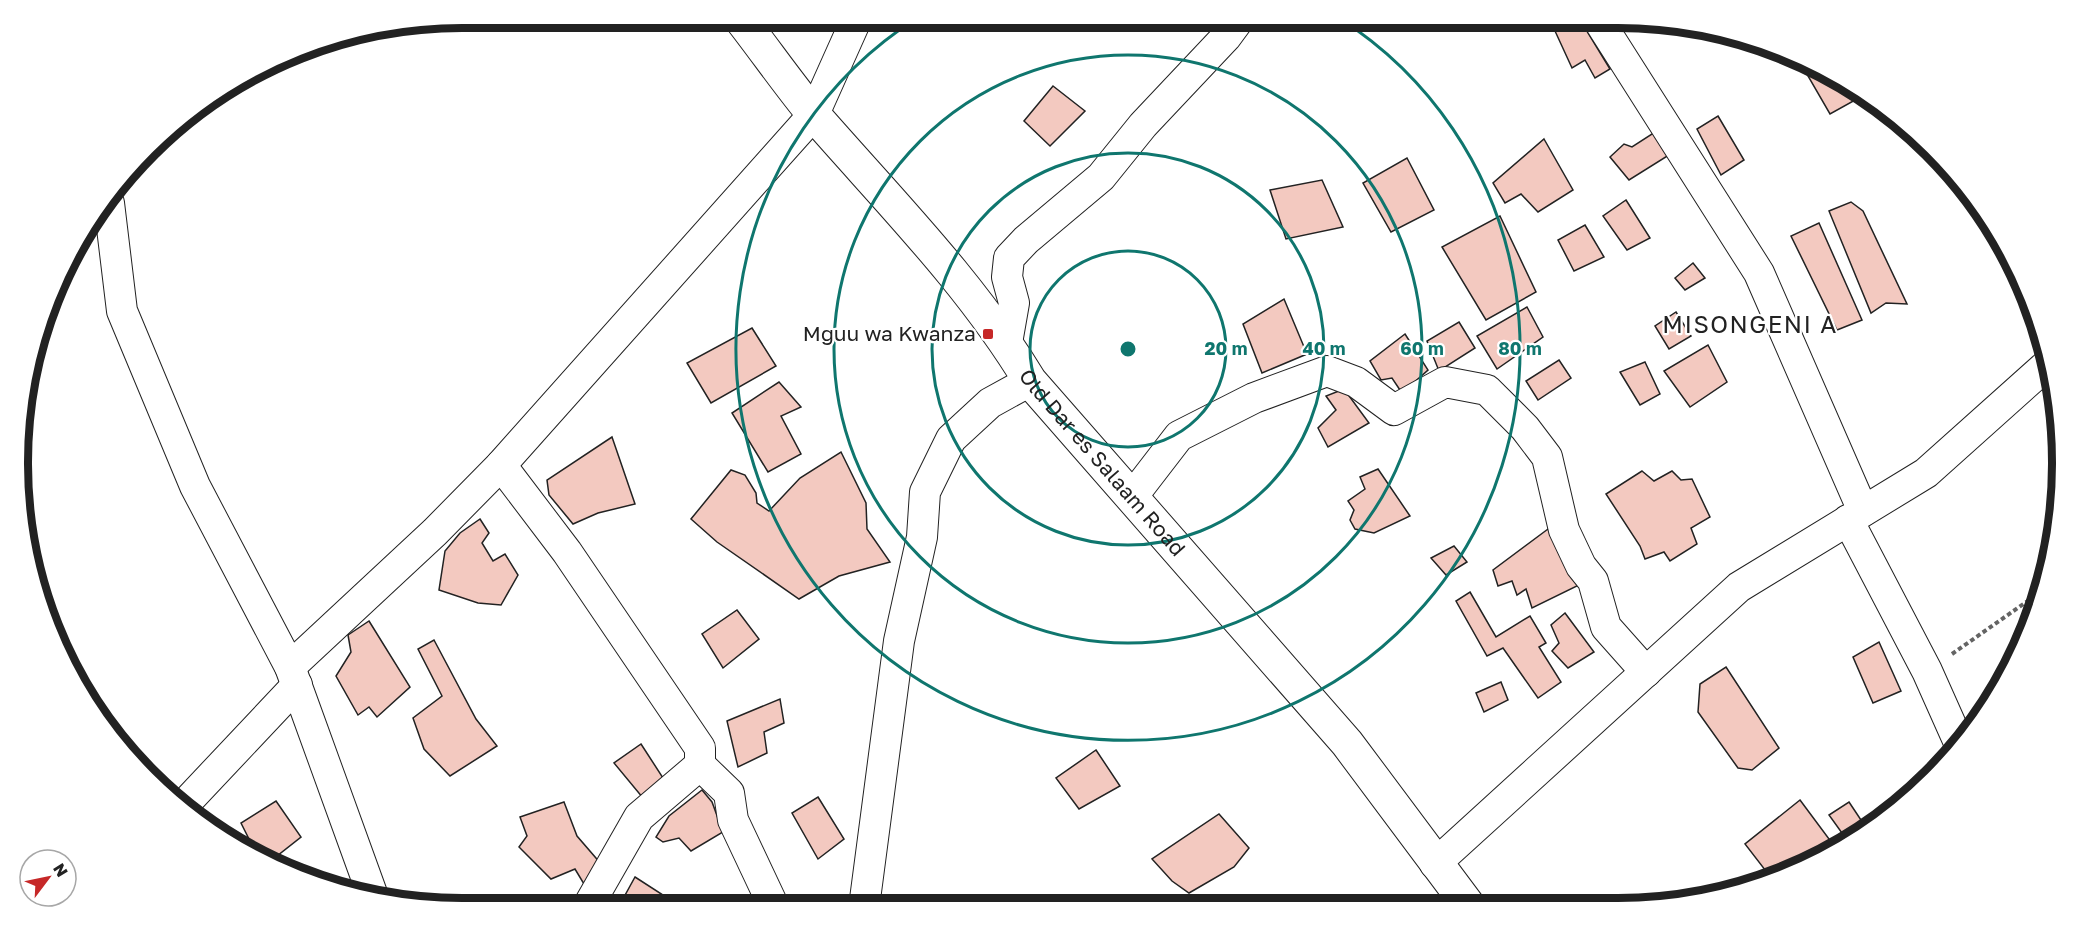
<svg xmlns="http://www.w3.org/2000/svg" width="2081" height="926" viewBox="0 0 2081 926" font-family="'Golos Text',sans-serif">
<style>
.building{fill:#f3c9c0;stroke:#222;stroke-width:1.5}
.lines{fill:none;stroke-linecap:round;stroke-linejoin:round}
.minor-casing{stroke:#222;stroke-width:32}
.tertiary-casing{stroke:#222;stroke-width:35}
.path{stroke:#646464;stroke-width:4;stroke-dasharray:4.5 3;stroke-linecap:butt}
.minor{stroke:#fff;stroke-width:30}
.tertiary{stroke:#fff;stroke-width:33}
.ring{fill:none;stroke:#0f766e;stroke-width:3}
.poi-dot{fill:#c62828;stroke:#fff;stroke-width:2}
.labels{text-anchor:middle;stroke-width:4.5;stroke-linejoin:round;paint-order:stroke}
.poi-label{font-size:21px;fill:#222;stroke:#fff;text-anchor:end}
.street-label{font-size:21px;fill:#222;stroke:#fff}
.quarter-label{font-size:24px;letter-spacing:1.5px;fill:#222;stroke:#fff}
.rim{fill:none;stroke:#222;stroke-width:8}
.centre{fill:#0f766e;stroke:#fff;stroke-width:3}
.ring-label{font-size:18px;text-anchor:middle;font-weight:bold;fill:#0f766e;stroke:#fff;stroke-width:4.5;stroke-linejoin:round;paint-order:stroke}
</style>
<rect width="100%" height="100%" fill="#fff"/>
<g class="building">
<path d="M1567,18H1579L1610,69L1595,78L1585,60L1572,68L1555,31Z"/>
<path d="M1624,19L1647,21L1631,31Z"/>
<path d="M1797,57L1866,94L1830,114Z"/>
<path d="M1053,86L1085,111L1050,146L1024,121Z"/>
<path d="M1718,116L1744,160L1721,175L1697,129Z"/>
<path d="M1655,132L1669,155L1629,180L1610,157L1624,144L1632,147Z"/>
<path d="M1544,139L1573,190L1538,212L1521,194L1505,203L1493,183Z"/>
<path d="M1407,158L1434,210L1391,232L1363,183Z"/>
<path d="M1322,180L1343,227L1286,239L1270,190Z"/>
<path d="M1626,200L1650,238L1627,250L1603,216Z"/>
<path d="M1851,202L1863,211L1907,304L1886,303L1871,313L1829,211Z"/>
<path d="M1500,216L1536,292L1486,320L1442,247Z"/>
<path d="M1819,223L1862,320L1837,330L1791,236Z"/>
<path d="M1585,225L1604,257L1574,271L1558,240Z"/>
<path d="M1693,263L1705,278L1685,290L1675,278Z"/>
<path d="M1284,299L1307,354L1262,373L1243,324Z"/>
<path d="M1527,307L1543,337L1497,369L1477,336Z"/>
<path d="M1676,312L1691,336L1669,349L1655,326Z"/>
<path d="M1459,322L1475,348L1439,371L1427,341Z"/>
<path d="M752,328L776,366L711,403L687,363Z"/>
<path d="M1405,334L1428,370L1402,393L1392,378L1381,380L1370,361Z"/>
<path d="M1708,345L1727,382L1690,407L1664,371Z"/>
<path d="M1559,360L1571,378L1538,400L1526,381Z"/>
<path d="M1645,362L1660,394L1640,405L1620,372Z"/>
<path d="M779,382L801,407L781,416L801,454L768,472L732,413Z"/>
<path d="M1344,389L1369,423L1328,447L1318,428L1336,410L1326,396Z"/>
<path d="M612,437L635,504L598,513L573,524L549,495L547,480Z"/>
<path d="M841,452L866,503L867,529L890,562L839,576L799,599L717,542L691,519L731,470L745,475L756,493L757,503L769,511L800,478Z"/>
<path d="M1378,469L1410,516L1374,533L1355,529L1350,520L1354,510L1348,501L1365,489L1360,477Z"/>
<path d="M1642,471L1654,481L1672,471L1681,480L1692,479L1710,517L1691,528L1697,544L1670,561L1664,552L1645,559L1640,546L1606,494Z"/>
<path d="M480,519L489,533L482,543L493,561L505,554L518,575L501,605L478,603L439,590L445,551L460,533Z"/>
<path d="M1548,529L1579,585L1532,608L1526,589L1517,595L1512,581L1498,586L1493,570Z"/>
<path d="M1454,546L1467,562L1446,575L1431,558Z"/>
<path d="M1470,592L1496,637L1530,616L1546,643L1539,647L1561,682L1538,698L1503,648L1487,656L1456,601Z"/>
<path d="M737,610L759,639L723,668L702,634Z"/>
<path d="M1565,613L1594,652L1568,668L1552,651L1559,643L1551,625Z"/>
<path d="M369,621L410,687L377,717L369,707L358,715L336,676L351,652L348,635Z"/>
<path d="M434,640L476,719L497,746L450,776L424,749L413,718L442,696L418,649Z"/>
<path d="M1879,642L1901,691L1873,703L1853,657Z"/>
<path d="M1726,667L1779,748L1752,770L1738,768L1698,712L1700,684Z"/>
<path d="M1501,682L1508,700L1484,712L1476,693Z"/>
<path d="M780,699L784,723L764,732L767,753L738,767L727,721Z"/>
<path d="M641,744L665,781L643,798L614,763Z"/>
<path d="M1096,750L1120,786L1079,809L1056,778Z"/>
<path d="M702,790L712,802L723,832L691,851L679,838L663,842L656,837L669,816Z"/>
<path d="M818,797L844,839L818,859L792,813Z"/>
<path d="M1800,800L1835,847L1789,874L1772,879L1745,844Z"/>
<path d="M276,801L301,837L272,860L273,862L255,851L241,823Z"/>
<path d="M564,802L577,836L602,865L584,884L575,869L551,879L519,847L527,836L520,817Z"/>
<path d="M1849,802L1867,829L1847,840L1829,815Z"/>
<path d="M1219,814L1249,848L1234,867L1189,893L1172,881L1152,859Z"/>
<path d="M635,877L677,904L680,907L618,908Z"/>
</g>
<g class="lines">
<g class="minor-casing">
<g id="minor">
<path d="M1597,18L1759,273L1863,511"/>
<path d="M109,203L122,311L195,486L290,667L374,899"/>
<path d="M1007,343L1014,303L1007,277L1009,258L1026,240L1101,177L1143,125L1226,37L1240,18"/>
<path d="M501,465L567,552L700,748V765L729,793L733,820L774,907"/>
<path d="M1132,497L1179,436L1254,398L1327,371L1356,382L1394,410L1445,382L1487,390L1525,428L1547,457L1564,530L1581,566L1593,581L1606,627L1646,672"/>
<path d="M1848,520L1927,671L1960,745"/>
<path d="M290,667L435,532L501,465L814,114L857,18"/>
<path d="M183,806L297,685"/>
<path d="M1435,864L1739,587L1926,473L2050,362"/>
<path d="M864,907L899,641L922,537L925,492L951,439L990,403L1030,381"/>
<path d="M587,908L639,817L700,765"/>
</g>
</g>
<g class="tertiary-casing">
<g id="tertiary">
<path id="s1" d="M740,18C765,50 789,85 815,116C890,202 971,283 1030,381L1347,743L1468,905"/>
</g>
</g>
<path class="path" d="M1952,654L2042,591"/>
<use href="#minor" class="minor"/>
<use href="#tertiary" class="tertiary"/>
</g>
<g class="ring">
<circle cx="1128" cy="349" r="98"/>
<circle cx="1128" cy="349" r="196"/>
<circle cx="1128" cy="349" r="294"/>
<path d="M1339 18A392 392 0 1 1 917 18"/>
</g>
<rect class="poi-dot" x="982" y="328" width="12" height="12" rx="3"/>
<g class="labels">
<g class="poi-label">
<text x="976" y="341">Mguu wa Kwanza</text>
</g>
<g class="street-label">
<text dy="7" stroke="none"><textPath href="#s1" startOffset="574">Old Dar es Salaam Road</textPath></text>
</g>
<g class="quarter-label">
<text x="1750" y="333">MISONGENI A</text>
</g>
</g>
<path d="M0 0H2081V926H0ZM462 28H1618A434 434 0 0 1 2052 462V464A434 434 0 0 1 1618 898H462A434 434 0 0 1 28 464V462A434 434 0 0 1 462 28Z" fill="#fff" fill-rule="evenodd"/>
<path class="rim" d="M462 28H1618A434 434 0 0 1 2052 462V464A434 434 0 0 1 1618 898H462A434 434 0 0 1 28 464V462A434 434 0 0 1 462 28Z"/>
<circle cx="1128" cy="349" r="9" class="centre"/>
<g class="ring-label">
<text x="1226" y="355">20 m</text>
<text x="1324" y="355">40 m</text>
<text x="1422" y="355">60 m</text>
<text x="1520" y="355">80 m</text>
</g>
<g transform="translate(48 878) rotate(58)"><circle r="28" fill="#ffffff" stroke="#a7a7a7" stroke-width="1.5"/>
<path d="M0-4.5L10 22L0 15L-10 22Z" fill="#c62828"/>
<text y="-9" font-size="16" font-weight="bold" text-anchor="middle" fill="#222222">N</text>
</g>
</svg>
